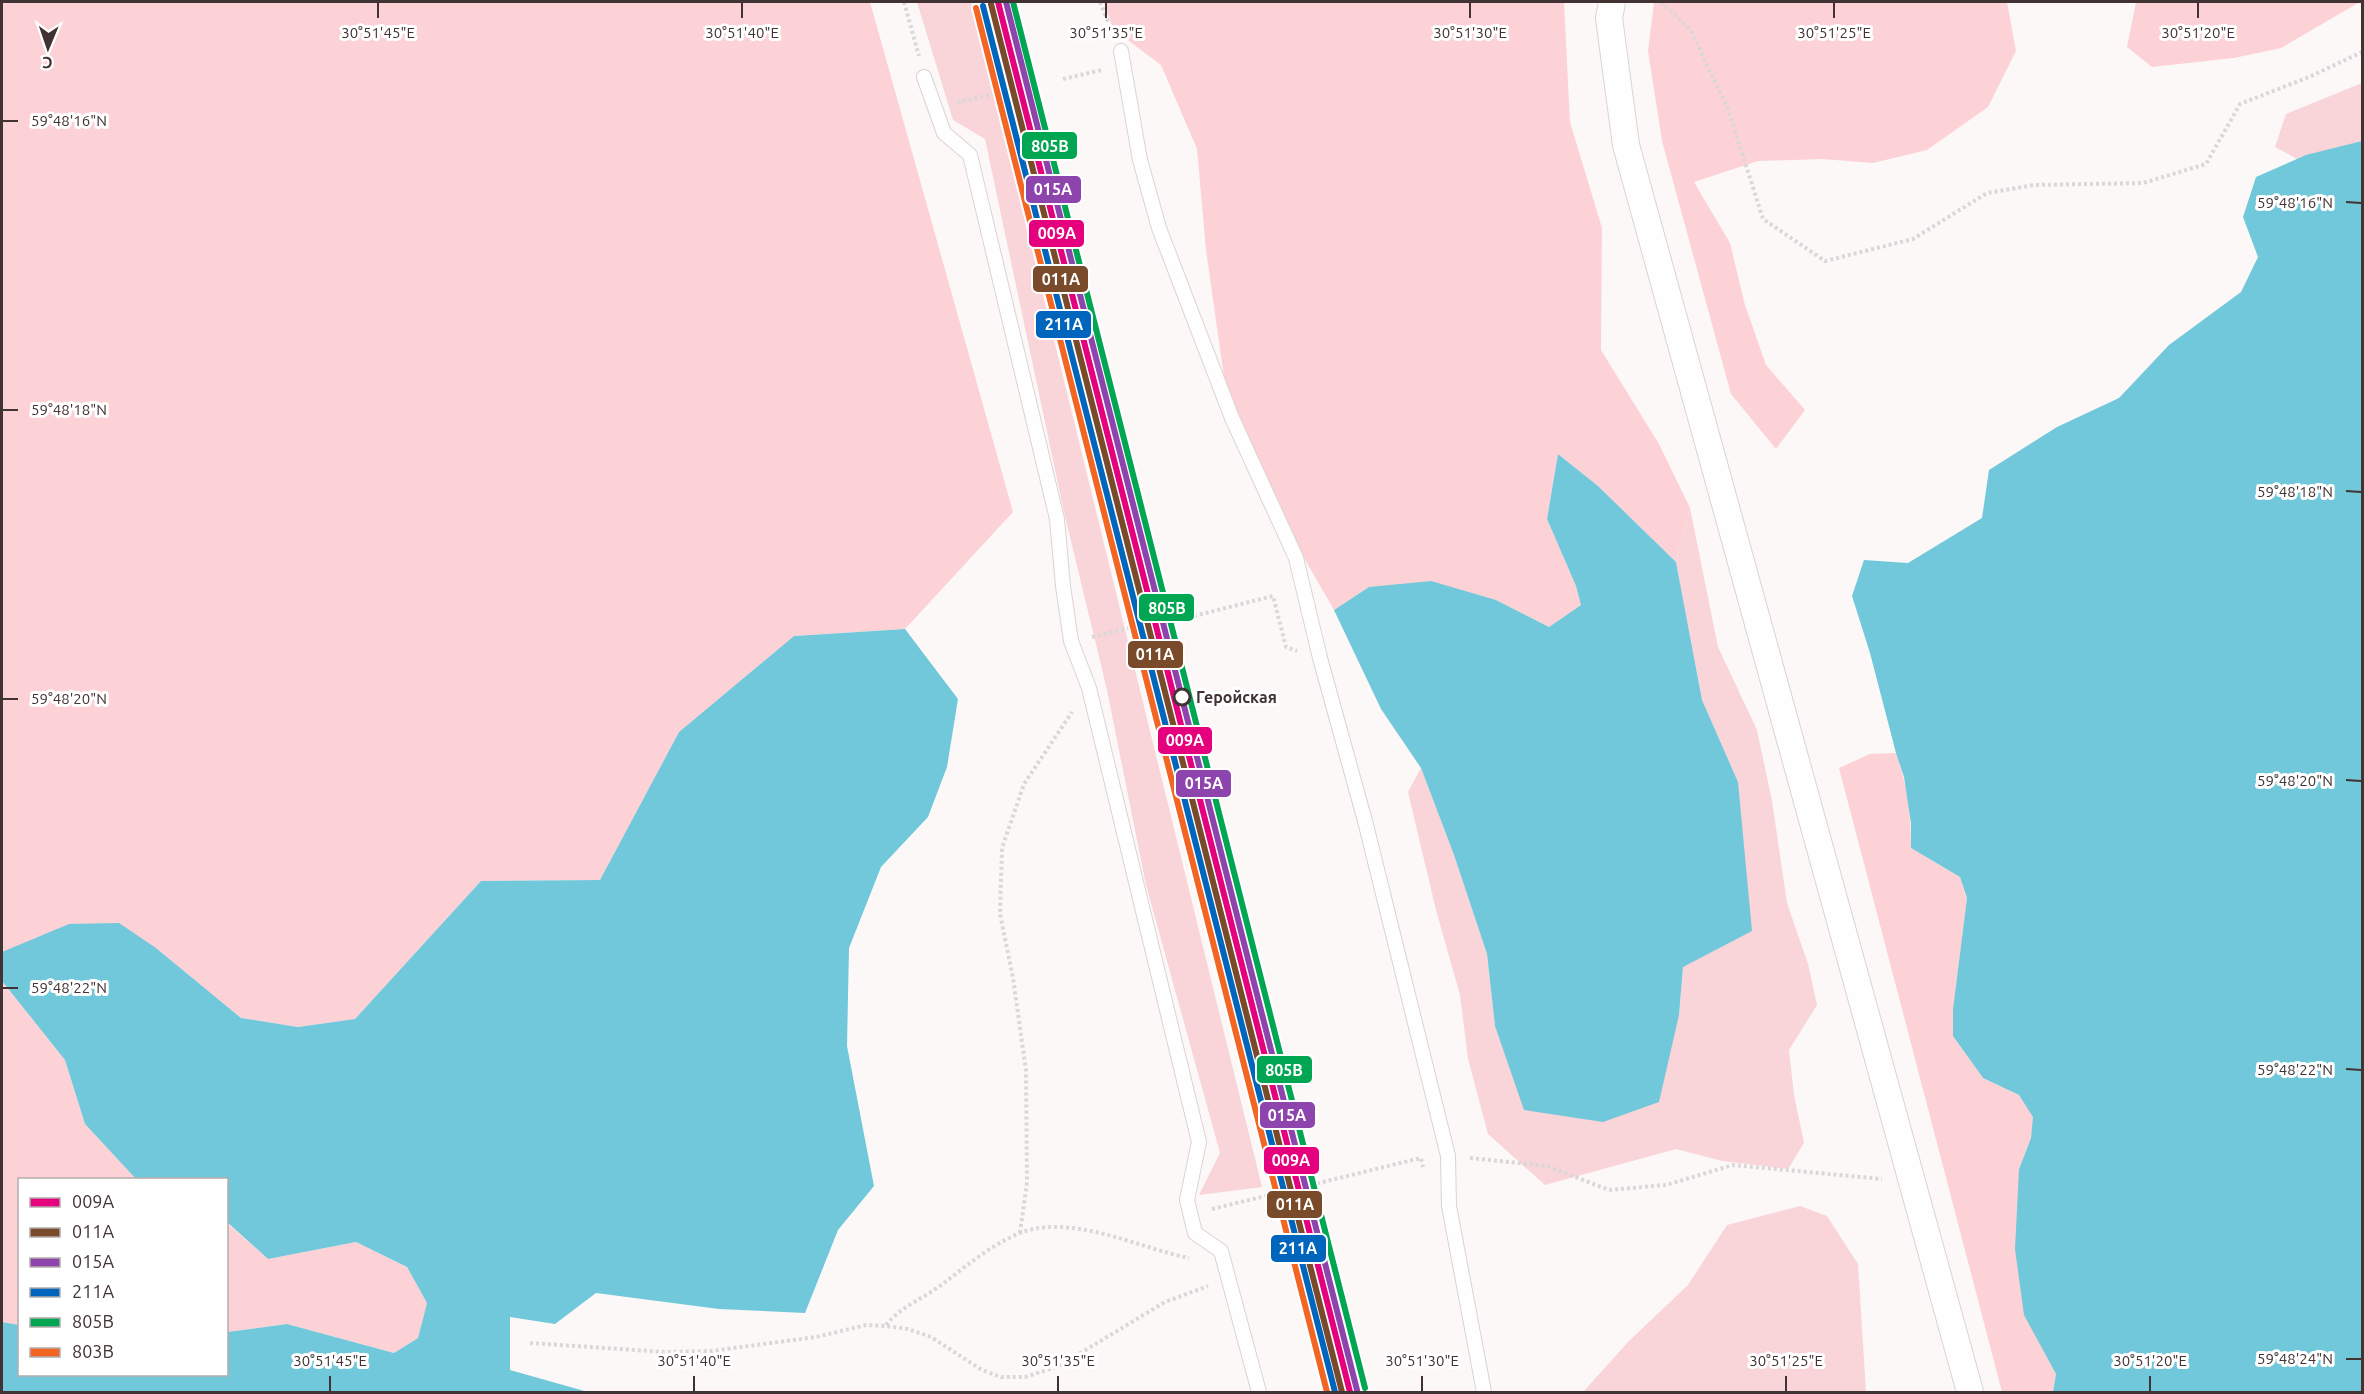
<svg xmlns="http://www.w3.org/2000/svg" width="2364" height="1394" viewBox="0 0 2364 1394" font-family="Ubuntu,sans-serif">
<style>
.green{fill:#f9d4d8}
.forest{fill:#fdd2d6}
.water{fill:#71c8da}
.lines{fill:none;stroke-linecap:round;stroke-linejoin:round}
.lane-casing{stroke:#dbd2d3;stroke-width:16}
.street-casing{stroke:#dbd2d3;stroke-width:28}
.path{stroke:#dbd7d8;stroke-width:4;stroke-dasharray:3 3;stroke-linecap:butt}
.lane{stroke:#fffefe;stroke-width:14}
.street{stroke:#fffefe;stroke-width:26}
.rail-1-casing{stroke:#fff;stroke-width:10}
.rail-2-casing{stroke:#fff;stroke-width:10}
.rail-3-casing{stroke:#fff;stroke-width:10}
.rail-4-casing{stroke:#fff;stroke-width:10}
.rail-5-casing{stroke:#fff;stroke-width:10}
.rail-6-casing{stroke:#fff;stroke-width:10}
.rail-1{stroke:#e5007d;stroke-width:6}
.rail-2{stroke:#7a4b2a;stroke-width:6}
.rail-3{stroke:#8e44ad;stroke-width:6}
.rail-4{stroke:#0065bd;stroke-width:6}
.rail-5{stroke:#00a651;stroke-width:6}
.rail-6{stroke:#f26522;stroke-width:6}
.ticks{fill:none;stroke:#413233;stroke-width:2}
.stop-dot{fill:#fff;stroke:#413233;stroke-width:3}
.labels{text-anchor:middle;stroke-width:6;stroke-linejoin:round;paint-order:stroke}
.stop-label{font-size:16px;font-weight:bold;fill:#413233;stroke:#fff;text-anchor:start}
.ticks-label{font-size:15px;text-anchor:middle;fill:#413233;stroke:#fff;stroke-width:6;stroke-linejoin:round;paint-order:stroke}
.line-badge{stroke:#fff;stroke-width:2}
.badge-label{font-size:16px;text-anchor:middle;font-weight:bold;fill:#fff}
</style>
<rect width="100%" height="100%" fill="#fcf8f8"/>
<g class="green">
<path d="M917,2H971L1262,1187L1199,1195L1220,1153L1146,885L1107,690L1064,512L985,139L953,120Z"/>
<path d="M2362,83V141L2297,159L2275,147L2286,114Z"/>
<path d="M1690,508L1718,647L1757,730L1772,801L1787,903L1808,964L1817,1005L1789,1050L1794,1095L1804,1143L1788,1169L1722,1161L1676,1149L1545,1185L1488,1134L1468,1059L1460,995L1436,910L1408,792L1421,768L1454,855L1487,954L1495,1026L1679,1015L1683,967L1738,782L1702,700L1676,562Z"/>
<path d="M1800,1206L1827,1216L1858,1264L1866,1392H1583L1629,1341L1688,1285L1727,1225Z"/>
</g>
<g class="forest">
<path d="M2,2H870L1013,512L905,629L794,636L679,732L600,880L481,881L355,1019L298,1027L241,1018L156,948L2,952Z"/>
<path d="M1104,2H1564L1570,122L1602,228L1601,350L1659,444L1690,508L1676,562L1598,486L1558,454L1547,519L1576,586L1581,605L1549,627L1496,600L1369,587L1334,610L1270,499L1225,384L1206,250L1197,149L1161,65L1113,29Z"/>
<path d="M1654,2H2007L2016,51L1988,107L1927,150L1873,163L1822,159L1758,161L1694,182L1730,243L1745,305L1766,365L1805,410L1776,449L1731,394L1662,141L1648,51Z"/>
<path d="M2136,2H2360L2281,48L2234,58L2152,67L2127,47Z"/>
<path d="M1896,753C1907,784 1911,815 1911,848L1960,877L1967,899L1953,1009V1036L1983,1078L2019,1095L2034,1117L2031,1138L2019,1169L2025,1315L2056,1374L2053,1392H2002L1839,768L1870,754Z"/>
<path d="M2,981L65,1060L85,1124L136,1179L20,1180L19,1325L2,1322Z"/>
<path d="M226,1222L268,1259L356,1242L407,1267L427,1303L418,1338L394,1353L287,1324L227,1332Z"/>
</g>
<g class="water">
<path d="M2362,141V1392H2053L2056,1374L2024,1315L2015,1249L2019,1169L2031,1138L2033,1117L2019,1095L1983,1078L1953,1036V1009L1967,898L1960,877L1911,848V824L1904,777L1896,753L1870,653L1852,596L1864,560L1908,563L1982,518L1989,470L2057,427L2119,398L2169,345L2241,292L2258,257L2243,217L2256,177L2306,155Z"/>
<path d="M1558,454L1598,486L1676,562L1702,700L1738,782L1752,931L1683,967L1679,1015L1659,1102L1603,1122L1524,1110L1495,1026L1487,954L1454,855L1421,768L1381,709L1334,610L1369,587L1431,581L1496,600L1549,627L1581,605L1576,586L1547,519Z"/>
<path d="M905,629L958,699L947,767L928,817L881,867L849,948L847,1046L874,1186L838,1230L805,1313L719,1309L596,1293L555,1324L510,1317V1370L588,1392H2V1322L19,1325L20,1374H226L227,1332L287,1324L394,1353L418,1338L427,1303L407,1267L356,1242L268,1259L227,1222L226,1180L136,1179L85,1124L65,1060L2,981V952L69,924L119,923L156,948L241,1018L298,1027L355,1019L481,881L600,880L679,732L794,636Z"/>
</g>
<g class="lines">
<g class="lane-casing">
<g id="lane">
<path d="M1121,51L1140,160L1159,228L1232,418L1296,558L1320,658L1365,821L1448,1156L1449,1206L1484,1392"/>
<path d="M924,77L944,133L970,155L1057,519L1063,586L1071,641L1089,688L1199,1142L1187,1200L1195,1233L1221,1251L1259,1392"/>
</g>
</g>
<g class="street-casing">
<path id="street" d="M1612,2L1609,18L1626,145L1970,1392"/>
</g>
<g class="path">
<path d="M904,2L919,56"/>
<path d="M1100,2L1112,31"/>
<path d="M1661,2L1690,29L1728,109L1763,219L1825,261L1913,239L1987,193L2034,185L2143,183L2206,164L2240,104L2309,77L2362,52"/>
<path d="M1063,79L1102,70"/>
<path d="M960,104L959,102L1010,90"/>
<path d="M1194,616L1273,596L1286,647L1297,651"/>
<path d="M1092,637L1141,625"/>
<path d="M1470,1158L1547,1166L1609,1190L1666,1185L1733,1165L1882,1179"/>
<path d="M1212,1209L1421,1158L1423,1167"/>
<path d="M1020,1233L1027,1182L1026,1071L1013,978L1000,914L1002,848L1024,784L1072,712"/>
<path d="M886,1325C901,1306 925,1298 944,1283C967,1265 993,1244 1020,1233C1071,1213 1139,1248 1189,1258"/>
<path d="M530,1343L665,1352L711,1351L816,1337L866,1325L885,1326L908,1329L931,1337L982,1370L1001,1377H1025L1059,1366L1165,1302L1208,1286"/>
</g>
<use href="#lane" class="lane"/>
<use href="#street" class="street"/>
<g class="rail-1-casing">
<path id="rail-1" d="M998,2L1350,1392"/>
</g>
<g class="rail-2-casing">
<path id="rail-2" d="M991,4L1342,1392"/>
</g>
<g class="rail-3-casing">
<path id="rail-3" d="M1006,2L1357,1390"/>
</g>
<g class="rail-4-casing">
<path id="rail-4" d="M983,6L1335,1392"/>
</g>
<g class="rail-5-casing">
<path id="rail-5" d="M1013,2L1365,1388"/>
</g>
<g class="rail-6-casing">
<path id="rail-6" d="M976,8L1327,1392"/>
</g>
<use href="#rail-1" class="rail-1"/>
<use href="#rail-2" class="rail-2"/>
<use href="#rail-3" class="rail-3"/>
<use href="#rail-4" class="rail-4"/>
<use href="#rail-5" class="rail-5"/>
<use href="#rail-6" class="rail-6"/>
</g>
<path class="ticks" d="M378,18V3M742,18V3M1106,18V3M1470,18V3M1834,18V3M2198,18V3M3,121H18M2346,202L2361,203M3,410H18M2346,491L2361,492M3,699H18M2346,780L2361,781M3,988H18M2346,1069L2361,1070M2346,1359H2361M330,1391V1376M694,1391V1376M1058,1391V1376M1422,1391V1376M1786,1391V1376M2150,1391V1376"/>
<circle class="stop-dot" cx="1182" cy="697" r="8"/>
<g class="labels">
<g class="stop-label">
<text x="1196" y="703">Геройская</text>
</g>
</g>
<g class="ticks-label">
<text x="378" y="38">30°51'45"E</text>
<text x="742" y="38">30°51'40"E</text>
<text x="1106" y="38">30°51'35"E</text>
<text x="1470" y="38">30°51'30"E</text>
<text x="1834" y="38">30°51'25"E</text>
<text x="2198" y="38">30°51'20"E</text>
<text x="69" y="126">59°48'16"N</text>
<text x="2295" y="208">59°48'16"N</text>
<text x="69" y="415">59°48'18"N</text>
<text x="2295" y="497">59°48'18"N</text>
<text x="69" y="704">59°48'20"N</text>
<text x="2295" y="786">59°48'20"N</text>
<text x="69" y="993">59°48'22"N</text>
<text x="2295" y="1075">59°48'22"N</text>
<text x="2295" y="1364">59°48'24"N</text>
<text x="330" y="1366">30°51'45"E</text>
<text x="694" y="1366">30°51'40"E</text>
<text x="1058" y="1366">30°51'35"E</text>
<text x="1422" y="1366">30°51'30"E</text>
<text x="1786" y="1366">30°51'25"E</text>
<text x="2150" y="1366">30°51'20"E</text>
</g>
<g class="line-badge">
<rect x="1021" y="131" width="57" height="29" rx="6" fill="#00a651"/>
<rect x="1025" y="175" width="57" height="29" rx="6" fill="#8e44ad"/>
<rect x="1028" y="219" width="57" height="29" rx="6" fill="#e5007d"/>
<rect x="1032" y="265" width="57" height="28" rx="6" fill="#7a4b2a"/>
<rect x="1035" y="310" width="57" height="29" rx="6" fill="#0065bd"/>
<rect x="1138" y="593" width="57" height="29" rx="6" fill="#00a651"/>
<rect x="1127" y="640" width="57" height="29" rx="6" fill="#7a4b2a"/>
<rect x="1157" y="726" width="56" height="29" rx="6" fill="#e5007d"/>
<rect x="1175" y="769" width="57" height="29" rx="6" fill="#8e44ad"/>
<rect x="1256" y="1055" width="57" height="29" rx="6" fill="#00a651"/>
<rect x="1259" y="1101" width="57" height="28" rx="6" fill="#8e44ad"/>
<rect x="1263" y="1146" width="57" height="29" rx="6" fill="#e5007d"/>
<rect x="1266" y="1190" width="57" height="29" rx="6" fill="#7a4b2a"/>
<rect x="1270" y="1234" width="57" height="29" rx="6" fill="#0065bd"/>
</g>
<g class="badge-label">
<text x="1050" y="152">805В</text>
<text x="1053" y="195">015А</text>
<text x="1057" y="239">009А</text>
<text x="1061" y="285">011А</text>
<text x="1064" y="330">211А</text>
<text x="1167" y="614">805В</text>
<text x="1155" y="660">011А</text>
<text x="1185" y="746">009А</text>
<text x="1204" y="789">015А</text>
<text x="1284" y="1076">805В</text>
<text x="1287" y="1121">015А</text>
<text x="1291" y="1166">009А</text>
<text x="1295" y="1210">011А</text>
<text x="1298" y="1254">211А</text>
</g>
<rect width="2364" height="1394" fill="none" stroke="#413233" stroke-width="6"/>
<rect x="18" y="1178" width="210" height="198" fill="#ffffff" stroke="#b3adad" stroke-width="1.5"/>
<rect x="30" y="1198" width="30" height="9" fill="#e5007d" stroke="#b3adad" stroke-width="1.5"/>
<text x="72" y="1208" font-size="18" fill="#413233">009А</text>
<rect x="30" y="1228" width="30" height="9" fill="#7a4b2a" stroke="#b3adad" stroke-width="1.5"/>
<text x="72" y="1238" font-size="18" fill="#413233">011А</text>
<rect x="30" y="1258" width="30" height="9" fill="#8e44ad" stroke="#b3adad" stroke-width="1.5"/>
<text x="72" y="1268" font-size="18" fill="#413233">015А</text>
<rect x="30" y="1288" width="30" height="9" fill="#0065bd" stroke="#b3adad" stroke-width="1.5"/>
<text x="72" y="1298" font-size="18" fill="#413233">211А</text>
<rect x="30" y="1318" width="30" height="9" fill="#00a651" stroke="#b3adad" stroke-width="1.5"/>
<text x="72" y="1328" font-size="18" fill="#413233">805В</text>
<rect x="30" y="1348" width="30" height="9" fill="#f26522" stroke="#b3adad" stroke-width="1.5"/>
<text x="72" y="1358" font-size="18" fill="#413233">803В</text>
<g transform="translate(48 48) rotate(182)" stroke="#ffffff" stroke-width="4.5" paint-order="stroke">
<path d="M0-4.5L10 22L0 15L-10 22Z" fill="#413233"/>
<text y="-9" font-size="16" font-weight="bold" text-anchor="middle" fill="#413233">С</text>
</g>
</svg>
